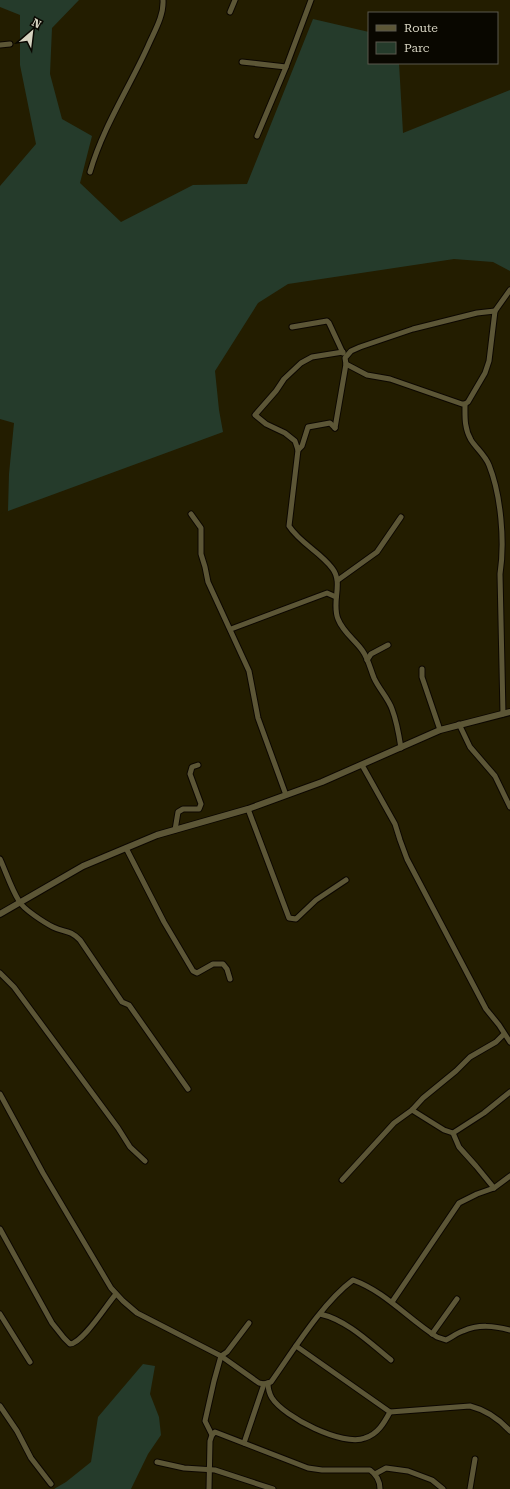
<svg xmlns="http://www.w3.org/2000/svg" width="510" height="1489" viewBox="0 0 510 1489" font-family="'Roboto Serif',serif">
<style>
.green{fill:#253b2b}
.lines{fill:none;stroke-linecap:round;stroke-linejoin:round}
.minor-casing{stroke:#0c0700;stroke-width:7}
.tertiary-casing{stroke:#0c0700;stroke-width:8}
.minor{stroke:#5c5636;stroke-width:5}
.tertiary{stroke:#5c5636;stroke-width:6}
</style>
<rect width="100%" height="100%" fill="#231d00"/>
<g class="green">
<path d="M0,0H79L52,28L50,74L62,119L92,136L80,183L121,222L193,185L247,184L313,19L369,32V63H399L403,133L510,90V271L493,262L454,259L288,284L258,303L215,371L219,410L223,432L0,514L8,511L9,474L14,423L0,419V186L36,144L20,65V15L0,7Z"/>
<path d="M143,1364L155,1366L150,1394L159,1417L161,1435L148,1454L131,1489H54L66,1482L91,1462L98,1417Z"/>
</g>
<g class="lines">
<g class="minor-casing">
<g id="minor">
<path d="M230,12L235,0"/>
<path d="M0,45L10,44"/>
<path d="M242,62L286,67"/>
<path d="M257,136L286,67L311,0"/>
<path d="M90,172C103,127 129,88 148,46C154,32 164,16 163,0"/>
<path d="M292,327L327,321L329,323L343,353"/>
<path d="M346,364L367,375L390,379L462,404H465L468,402L485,373L489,361L495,311L510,290"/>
<path d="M465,404C465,416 464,428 471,440C476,448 485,455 489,465C501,495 505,542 500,574L503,714"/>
<path d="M335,428L330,423L308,427L302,446L298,450L289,526C300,543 320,552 332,568C344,583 331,602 338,619C343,632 354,639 362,650C368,658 370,668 374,678C379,689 388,698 392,709C397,722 399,735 401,748"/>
<path d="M335,428L346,364L345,358L351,351L360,347L413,329L477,313L495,311"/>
<path d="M298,450L295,441L285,433L266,424L255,415L276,391L284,379L301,363L312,357L343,352"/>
<path d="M191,514L201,528V554L205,567L208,582L249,671L258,718L286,795"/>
<path d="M338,580L377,552L401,517"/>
<path d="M231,629L327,593L336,597"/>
<path d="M367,660L371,654L388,645"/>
<path d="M422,669V677L440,730"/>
<path d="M459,724L470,747L495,776L510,807"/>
<path d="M362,765L395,824L400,840L407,859L486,1009L499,1025L510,1042"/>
<path d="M248,809L289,918L296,919L316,900L346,880"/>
<path d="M175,830L178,812L183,809H199L201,804L190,774L192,767L198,765"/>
<path d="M126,848L164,922L193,971L197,973L213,964H223L227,969L230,979"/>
<path d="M0,859C6,872 11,888 19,901C23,909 45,923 53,927C65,933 69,929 80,940L122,1002L129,1005L188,1089"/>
<path d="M0,973L14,987L118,1128L130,1147L145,1161"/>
<path d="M0,1094L43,1173L111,1288L123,1301L137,1313L221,1356L259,1383L264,1384L271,1382C293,1351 322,1303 353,1280C386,1292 408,1319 437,1337L446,1340C452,1337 457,1333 463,1331C479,1324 494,1326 510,1330"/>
<path d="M412,1110L444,1130L453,1133L459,1147L476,1166L494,1188"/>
<path d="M453,1133L484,1113L510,1092"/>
<path d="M342,1180L394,1123L412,1110L423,1098L456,1071L470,1057L496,1042L504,1034"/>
<path d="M0,1229L52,1323L64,1338L70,1344C83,1343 107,1304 116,1294"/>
<path d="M392,1302L459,1203L477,1194L494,1188L510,1176"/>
<path d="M0,1314L30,1362"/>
<path d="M320,1314C347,1320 370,1343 391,1360"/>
<path d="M432,1334L457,1299"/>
<path d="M296,1346L390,1412L470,1406C486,1410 499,1419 510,1431"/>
<path d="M268,1383C268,1388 269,1393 272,1398C284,1417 343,1447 365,1438C378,1434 384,1423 390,1412"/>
<path d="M0,1406L17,1431L31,1458L51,1484"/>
<path d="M212,1435L205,1421L214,1381L221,1356L227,1352L249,1323"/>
<path d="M244,1443L264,1384"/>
<path d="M157,1462L184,1468L215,1470L273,1489"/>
<path d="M375,1474L386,1468L408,1471L432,1480L443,1489"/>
<path d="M209,1489L210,1441L212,1435L215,1432L308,1468L322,1470H370C377,1475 380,1481 380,1489"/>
<path d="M470,1489L475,1459"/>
</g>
</g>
<g class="tertiary-casing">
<path id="tertiary" d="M0,914L83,866L157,835L248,809L322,782L440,730L510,712"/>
</g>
<use href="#minor" class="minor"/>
<use href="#tertiary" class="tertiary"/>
</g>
<rect x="368" y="12" width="130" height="52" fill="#090700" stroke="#5b594d"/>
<rect x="376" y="25" width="20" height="6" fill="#5c5636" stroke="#5b594d"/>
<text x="404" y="32" font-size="12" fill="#d6d3c1">Route</text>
<rect x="376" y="42" width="20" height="12" fill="#253b2b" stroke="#5b594d"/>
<text x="404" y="52" font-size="12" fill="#d6d3c1">Parc</text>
<g transform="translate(32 32) rotate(28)" stroke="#090700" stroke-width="3" paint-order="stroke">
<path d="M0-3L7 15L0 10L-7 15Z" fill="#d6d3c1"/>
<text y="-6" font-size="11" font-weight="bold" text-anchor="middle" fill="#d6d3c1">N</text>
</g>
</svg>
